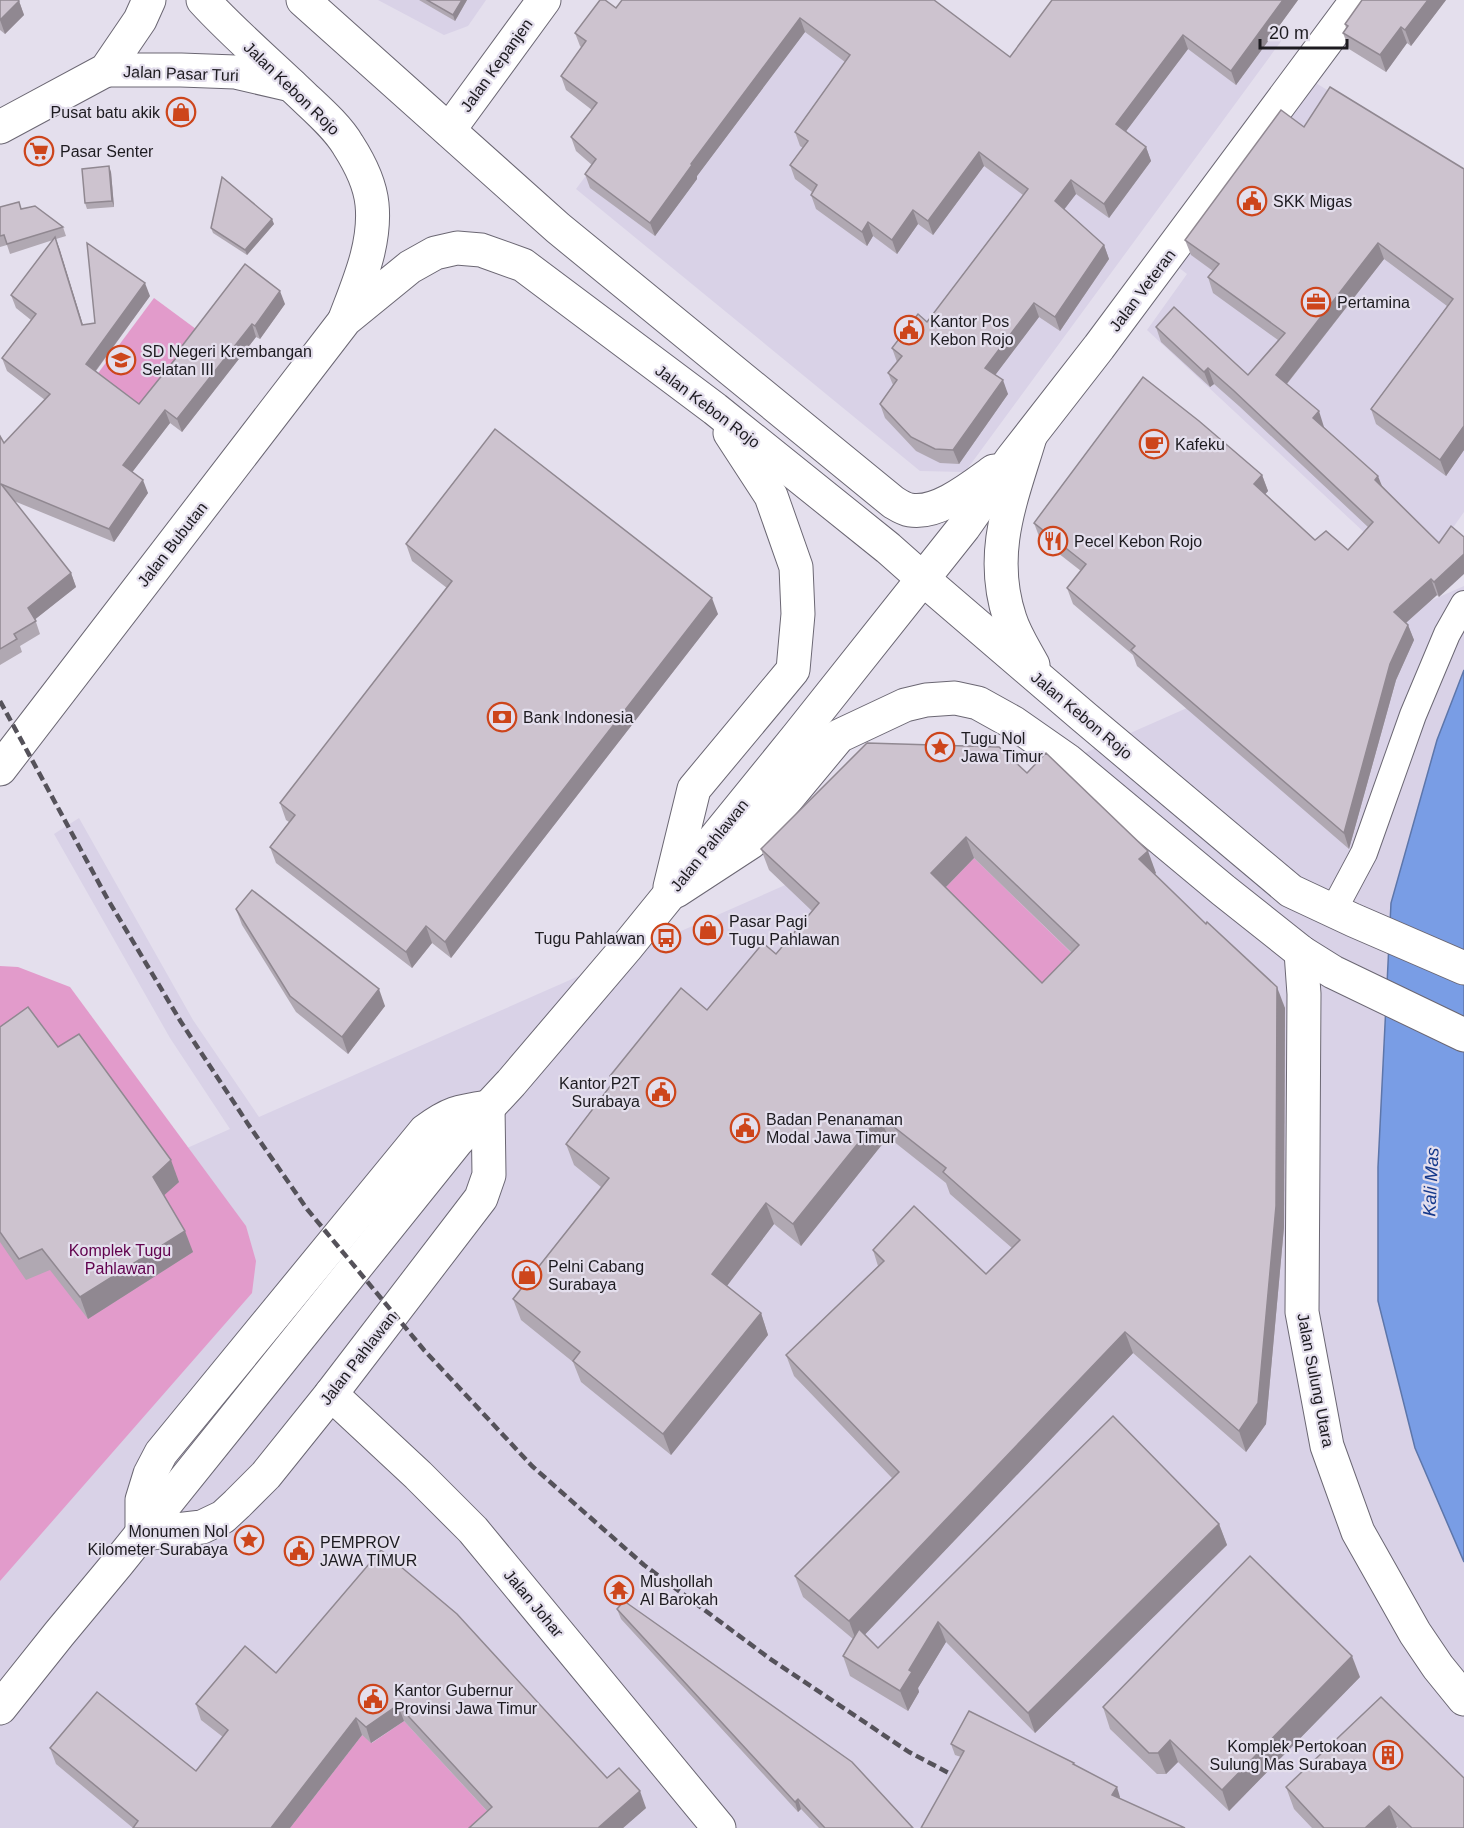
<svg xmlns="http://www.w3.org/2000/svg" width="1464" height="1828" viewBox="0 0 1464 1828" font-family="Arial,sans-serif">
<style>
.built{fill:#d9d2e7}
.green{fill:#e29bcb}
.water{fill:#799de5;stroke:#5d76aa;stroke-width:1.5}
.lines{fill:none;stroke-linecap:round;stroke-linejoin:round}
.street-casing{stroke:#6b6773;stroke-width:28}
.secondary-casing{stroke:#6b6773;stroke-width:35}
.primary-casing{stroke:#6b6773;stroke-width:35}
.street{stroke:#fff;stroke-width:26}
.secondary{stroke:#fff;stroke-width:33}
.primary{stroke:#fff;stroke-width:33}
.rail{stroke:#55525a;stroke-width:4.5;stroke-dasharray:9 4.5;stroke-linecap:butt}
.wall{fill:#b0a8b2;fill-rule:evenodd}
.shaded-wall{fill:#908891}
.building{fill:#cdc3cf;stroke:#908891;stroke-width:1.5;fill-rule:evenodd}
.labels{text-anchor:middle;stroke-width:4.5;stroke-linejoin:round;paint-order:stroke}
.street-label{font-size:16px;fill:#1d1b20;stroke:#e4dfed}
.poi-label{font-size:16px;fill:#1d1b20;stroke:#e4dfed;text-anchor:start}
.park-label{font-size:16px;fill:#60004d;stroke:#e4dfed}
.water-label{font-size:18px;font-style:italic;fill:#15398c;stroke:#e4dfed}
</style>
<rect width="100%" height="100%" fill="#e4dfed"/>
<g class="built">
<path d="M378,0H486L468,26L444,35Z"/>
<path d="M750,0L1014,63L1228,0L1282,40L965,472L920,471L576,189L631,115Z"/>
<path d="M1309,79L1464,172V512L1440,546L1410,575L1147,330L1187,274L1174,264Z"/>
<path d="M1464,586V1828H0V1231L230,1129L170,1038L54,834L79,818L193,1020L259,1117Z"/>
</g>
<g class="green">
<path d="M154,298L200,332L140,410L96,376Z"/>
<path d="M974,858L1086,967L1049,1004L939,894Z"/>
<path d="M0,966L18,967L70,987L246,1226L256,1261L252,1293L0,1581Z"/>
<path d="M404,1721L498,1823L493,1828H290L362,1735L372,1743Z"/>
</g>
<path class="water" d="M1464,670V1562L1415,1448L1378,1301V1167L1391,903L1437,740Z"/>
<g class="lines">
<g class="street-casing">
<path id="street" d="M1333,911L1364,853L1413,715L1447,634L1464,604"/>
</g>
<g class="secondary-casing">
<g id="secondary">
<path d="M106,70H181L235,72L291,85"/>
<path d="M0,127L106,70L140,20L149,0"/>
<path d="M449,130L544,0"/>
<path d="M1030,437C1011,500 988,553 1010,619C1015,635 1025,650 1033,665"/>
<path d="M923,579L1084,717L1291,891L1353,920L1464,968"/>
<path d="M676,891L751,842L839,736L905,705L926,700L955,698L978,703L1014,723L1067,760L1223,890L1301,952L1333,972L1464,1035"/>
<path d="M1301,952L1304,994L1302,1312L1327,1446L1358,1532L1415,1633L1438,1667L1464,1699"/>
<path d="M488,1107L489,1175L481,1198L331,1394L266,1475L237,1504L223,1517L202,1527L142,1534V1500L150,1474L161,1453L425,1131C449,1113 459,1111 488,1107Z"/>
<path d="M331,1394L418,1475L473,1530L719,1828"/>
</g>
</g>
<g class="primary-casing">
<g id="primary">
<path d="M203,0C235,35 271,65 305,98C320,112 338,128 348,145C359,162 370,184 372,204C376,244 359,282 345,319"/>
<path d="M303,0L558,228L893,502C898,505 904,509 910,510C938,515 973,486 994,471"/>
<path d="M0,769L345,320L410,267L435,253L457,248L481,250L523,265L715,409L888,548L923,579"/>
<path d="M670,887L694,789L793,670L798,614L796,567L771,496L730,433"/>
<path d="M0,1708L59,1634L118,1563L457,1141L511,1083L626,948L798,736L964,527L1011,460L1099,347L1357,0"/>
</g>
</g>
<use href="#street" class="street"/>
<use href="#secondary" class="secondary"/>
<use href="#primary" class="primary"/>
<path class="rail" d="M0,701L107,898L181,1022L248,1124L307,1209L424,1350L532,1466L644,1565L769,1658L909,1752L966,1782"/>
</g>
<g class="wall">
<path d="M0,0L19,1L24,15L5,34L0,30Z"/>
<path d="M419,0H467L455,21Z"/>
<path d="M934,0L1010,57L1052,0H1298L1236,85L1188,49L1126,131L1146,147L1151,161L1109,218L1076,194L1064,209L1104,245L1109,259L1060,331L1039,317L995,375L1008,394L959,464L940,463L916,451L885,418L880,404L893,385L888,373L897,362L892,348L927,322L1023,195L984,166L933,235L918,224L897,254L873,236L867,246L816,209L811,195L812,192L795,179L790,165L803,148L800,146L795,132L845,62L805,32L697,176V179L655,236L590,188L585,174L592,165L576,151L571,137L592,110L566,90L561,76L582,48L580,46L575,33L616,8Z"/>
<path d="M1446,0L1411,46L1407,43L1386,72L1349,49L1343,33L1346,28L1345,24Z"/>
<path d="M1304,127L1464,169V450L1446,476L1376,424L1371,409L1447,306L1384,259L1287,384L1324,427L1439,543V597L1437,595L1406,623L1408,625L1414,640L1396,680L1349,849L1137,666L1133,655L1073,604L1067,588L1081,571L1040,539L1034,523L1262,475L1268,491L1265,494L1315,540L1348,550L1368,527L1239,406L1214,384L1210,387L1161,342L1156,327L1248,375L1278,340L1213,293L1208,277L1213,271L1191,255L1185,240Z"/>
<path d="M111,172L114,207L87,209L85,203Z"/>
<path d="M0,207L22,209L63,227L66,236L56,239L83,325L95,323L150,296L96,371L139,404L183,349L182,346L285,304L260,339L256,337L182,432L170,423L132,472L148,493L114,542L14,501L71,573L76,587L35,619L40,634L20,646L22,652L0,665V436L4,443L45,400L7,371L2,358L31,320L16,308L11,295L53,240L10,254L7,245L0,247Z"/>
<path d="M274,224L247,255L213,233L211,228Z"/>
<path d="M406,544L718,614L451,958L432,943L412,968L276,863L270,847L289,822L286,820L280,803L447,588L412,561Z"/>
<path d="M1027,773L1156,873L1155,874L1285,1008L1284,1227L1266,1424L1246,1452L1133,1353L865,1634L878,1648L1113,1416L1219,1524L1227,1545L1035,1733L946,1642L918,1688L919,1692L908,1711L850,1676L843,1656L853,1639L803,1597L795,1576L892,1478L794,1376L786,1355L878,1266L873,1250L986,1274L1012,1248L950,1194L946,1183L888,1137L801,1246L774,1224L727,1286L761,1313L768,1335L671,1455L581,1382L573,1362L521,1320L513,1299L601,1187L574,1165L566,1144L612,1083L610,1076L707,1010L776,954L812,911L769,870L761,849ZM974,858L1072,953L1042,983L946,887Z"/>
<path d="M236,909L385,1006L348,1054L296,1012L242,925Z"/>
<path d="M0,1027L58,1047L179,1182L164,1195L193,1252L88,1319L50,1270L26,1280L0,1242Z"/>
<path d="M381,1550L607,1778L646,1808L623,1828H469L487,1811L404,1721L371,1743L362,1735L290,1828H133L56,1764L50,1748L196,1771L223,1737L201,1720L196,1704L276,1673Z"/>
<path d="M617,1609L913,1828H819L801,1809L798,1812L621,1619Z"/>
<path d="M1360,1677L1229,1811L1178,1762L1166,1774H1157L1110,1729L1103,1707Z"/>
<path d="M951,1744L1074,1765L1120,1797V1798L961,1757L955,1755Z"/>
<path d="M1464,1778V1828H1398L1397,1827L1396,1828H1312L1294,1809L1286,1787Z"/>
</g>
<g class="shaded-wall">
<path d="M462,0H467L455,21L453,15Z"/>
<path d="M1283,0H1298L1236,85L1231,71Z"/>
<path d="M1428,0H1446L1411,46L1405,30Z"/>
<path d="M19,1L24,15L5,34L0,20Z"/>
<path d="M800,18L805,32L697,176V179L655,236L650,223L691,164Z"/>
<path d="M1401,27L1407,43L1386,72L1380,55Z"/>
<path d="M1183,35L1188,49L1121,138L1116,124Z"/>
<path d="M1146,147L1151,161L1109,218L1104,204Z"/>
<path d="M979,152L984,166L933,235L928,221Z"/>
<path d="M109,166L111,172L114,207L112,201Z"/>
<path d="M1071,180L1076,194L1060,215L1055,201Z"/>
<path d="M913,210L918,224L897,254L892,240Z"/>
<path d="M272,219L274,224L247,255L245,250Z"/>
<path d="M868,222L873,236L867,246L862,232Z"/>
<path d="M55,237L60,250L87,338L82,325Z"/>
<path d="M1378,243L1384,259L1281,391L1276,375Z"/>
<path d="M1104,245L1109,259L1060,331L1055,317Z"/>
<path d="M145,283L150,296L91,377L86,364Z"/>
<path d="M280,291L285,304L260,339L255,326Z"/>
<path d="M1034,303L1039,317L990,382L985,368Z"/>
<path d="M252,324L256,337L182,432L177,419Z"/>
<path d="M1208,368L1214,384L1210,387L1204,372Z"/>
<path d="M1003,380L1008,394L959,464L953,450Z"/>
<path d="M165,410L170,423L127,479L123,465Z"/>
<path d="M1319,411L1324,427L1319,433L1313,418Z"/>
<path d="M1464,426V450L1446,476L1440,460Z"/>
<path d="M1262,475L1268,491L1260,500L1254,484Z"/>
<path d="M1378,476L1384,491L1375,480Z"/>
<path d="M143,480L148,493L114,542L109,529Z"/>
<path d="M1464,554V574L1439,597L1434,582Z"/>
<path d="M71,573L76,587L33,621L28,608Z"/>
<path d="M1431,579L1437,595L1400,628L1394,612Z"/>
<path d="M712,598L718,614L451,958L445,942Z"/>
<path d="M1408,625L1414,640L1396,680L1349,849L1344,833L1390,664Z"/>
<path d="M966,837L974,858L939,894L931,873Z"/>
<path d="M1148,851L1156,873L1147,880L1139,859Z"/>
<path d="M426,926L432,943L412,968L406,952Z"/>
<path d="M1277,987L1285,1008L1284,1227L1266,1424L1246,1452L1239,1431Z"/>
<path d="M379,989L385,1006L348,1054L342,1037Z"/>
<path d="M880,1116L888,1137L801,1246L793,1224Z"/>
<path d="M171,1160L179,1182L161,1198L153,1177Z"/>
<path d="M766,1203L774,1224L720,1295L712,1274Z"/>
<path d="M185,1231L193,1252L88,1319L80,1297Z"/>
<path d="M761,1313L768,1335L671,1455L663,1434Z"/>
<path d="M1125,1332L1133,1353L857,1643L849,1621Z"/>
<path d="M1219,1524L1227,1545L1035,1733L1028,1713Z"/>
<path d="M938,1622L946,1642L918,1688L919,1692L908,1711L900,1691L909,1670Z"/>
<path d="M1352,1656L1360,1677L1229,1811L1222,1790Z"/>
<path d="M398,1705L404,1721L371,1743L366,1727Z"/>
<path d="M356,1718L362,1735L290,1828H271Z"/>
<path d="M1170,1740L1178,1762L1166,1774L1158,1753Z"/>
<path d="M1117,1787L1120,1797L1116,1805L1112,1795Z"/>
<path d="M640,1791L646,1808L623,1828H598Z"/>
<path d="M798,1799L801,1809L798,1812L795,1802Z"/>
<path d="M1389,1806L1397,1827L1396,1828H1365Z"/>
</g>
<g class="building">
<path d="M0,0H18L19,1L0,20Z"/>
<path d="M427,0H462L453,15Z"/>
<path d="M600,0H605L616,8L622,0H934L1010,57L1052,0H1283L1231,71L1183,35L1116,124L1146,147L1104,204L1071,180L1055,201L1104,245L1055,317L1034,303L985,368L1003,380L953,450L935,449L911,437L880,404L897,380L888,373L902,356L892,348L918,314L927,322L1028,189L979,152L928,221L913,210L892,240L868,222L862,232L811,195L817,185L790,165L808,141L795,132L850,55L800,18L691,164L692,165L650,223L585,174L596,159L571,137L597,103L561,76L586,41L575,33Z"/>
<path d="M1362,0H1428L1405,30L1401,27L1380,55L1343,33L1348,26L1345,24Z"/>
<path d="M1330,87L1464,169V426L1440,460L1371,409L1453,299L1378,243L1276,375L1319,411L1313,418L1378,476L1375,480L1439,543L1451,526L1464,537V554L1434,582L1431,579L1394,612L1408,625L1390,664L1344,833L1131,650L1135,646L1067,588L1086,564L1034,523L1143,377L1199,421L1262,475L1254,484L1315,540L1326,531L1348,550L1373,522L1233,390L1208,368L1204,372L1156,327L1174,307L1248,375L1285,333L1208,277L1219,264L1185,240L1281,110L1304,127Z"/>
<path d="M109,166L112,201L85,203L82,169Z"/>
<path d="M222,177L272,219L245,250L211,228Z"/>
<path d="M19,202L21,209L35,206L63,227L7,244L4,235L0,236V207Z"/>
<path d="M55,237L82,325L95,323L87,243L145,283L86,364L139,404L184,348L182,346L245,264L280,291L255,326L252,324L177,419L165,410L123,465L143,480L109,529L1,484L71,573L28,608L36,621L14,634L17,639L0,649V436L4,443L50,394L2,358L36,314L11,295Z"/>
<path d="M495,429L712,598L445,942L426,926L406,952L270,847L295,815L280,803L452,581L406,544Z"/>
<path d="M867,743L999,747L1027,773L1046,753L1148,851L1139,859L1206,924L1207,922L1277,987L1276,1206L1258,1403L1239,1431L1125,1332L849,1621L795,1576L899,1472L786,1355L884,1261L873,1250L914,1206L986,1274L1020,1240L943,1172L946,1168L880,1116L793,1224L766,1203L712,1274L761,1313L663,1434L573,1361L580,1352L513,1299L609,1178L566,1144L615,1080L610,1076L681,988L707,1010L763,943L776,954L819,903L761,849ZM966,837L1079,945L1042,983L931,873Z"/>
<path d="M252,890L379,989L342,1037L290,996L236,909Z"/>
<path d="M28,1007L58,1047L79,1034L171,1160L153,1177L185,1231L80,1297L42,1249L19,1259L0,1232V1027Z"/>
<path d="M1113,1416L1219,1524L1028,1713L938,1622L909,1670L912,1672L900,1691L843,1656L859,1629L878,1648Z"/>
<path d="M381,1550L457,1614L607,1778L619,1768L640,1791L598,1828H469L492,1807L398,1705L366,1727L356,1718L271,1828H133L138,1821L50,1748L97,1692L196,1771L228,1730L196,1704L245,1646L276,1673Z"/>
<path d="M1250,1556L1352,1656L1222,1790L1170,1740L1158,1753H1149L1103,1707Z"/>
<path d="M624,1601L852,1762L913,1828H825L798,1799L795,1802L617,1609Z"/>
<path d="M1381,1697L1464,1778V1828H1412L1389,1806L1365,1828H1324L1286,1787Z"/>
<path d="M969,1711L1074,1763L1073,1764L1117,1787L1112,1795L1185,1828H921L964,1751L951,1744Z"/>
</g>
<defs>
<g id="shop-ring" transform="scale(1.5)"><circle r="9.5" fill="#e4dfed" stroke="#cd451b" stroke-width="1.5"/><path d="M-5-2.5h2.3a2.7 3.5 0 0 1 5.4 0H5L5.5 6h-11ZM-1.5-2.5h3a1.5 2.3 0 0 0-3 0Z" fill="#cd451b"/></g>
<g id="supermarket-ring" transform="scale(1.5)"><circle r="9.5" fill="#e4dfed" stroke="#cd451b" stroke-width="1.5"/><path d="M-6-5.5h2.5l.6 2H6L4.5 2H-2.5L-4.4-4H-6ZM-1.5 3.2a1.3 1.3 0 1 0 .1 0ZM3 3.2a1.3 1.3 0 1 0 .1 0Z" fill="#cd451b"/></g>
<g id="civic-ring" transform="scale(1.5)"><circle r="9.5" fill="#e4dfed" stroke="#cd451b" stroke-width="1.5"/><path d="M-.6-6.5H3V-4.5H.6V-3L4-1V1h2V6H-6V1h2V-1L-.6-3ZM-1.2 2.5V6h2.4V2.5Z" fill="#cd451b"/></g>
<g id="office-ring" transform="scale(1.5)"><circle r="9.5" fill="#e4dfed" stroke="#cd451b" stroke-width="1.5"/><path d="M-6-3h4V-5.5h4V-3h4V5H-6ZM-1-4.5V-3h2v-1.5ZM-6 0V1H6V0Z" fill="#cd451b"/></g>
<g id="school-ring" transform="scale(1.5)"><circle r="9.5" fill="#e4dfed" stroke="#cd451b" stroke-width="1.5"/><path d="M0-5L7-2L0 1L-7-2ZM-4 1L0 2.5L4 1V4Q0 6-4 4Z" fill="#cd451b"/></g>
<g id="cafe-ring" transform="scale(1.5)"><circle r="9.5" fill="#e4dfed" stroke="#cd451b" stroke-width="1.5"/><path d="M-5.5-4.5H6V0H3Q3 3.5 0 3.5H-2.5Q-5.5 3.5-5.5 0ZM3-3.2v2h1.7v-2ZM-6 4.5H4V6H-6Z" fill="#cd451b"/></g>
<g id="restaurant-ring" transform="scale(1.5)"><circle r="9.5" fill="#e4dfed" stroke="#cd451b" stroke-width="1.5"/><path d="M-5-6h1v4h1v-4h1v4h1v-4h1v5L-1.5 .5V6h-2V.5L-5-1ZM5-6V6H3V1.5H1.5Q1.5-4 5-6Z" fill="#cd451b"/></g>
<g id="bank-ring" transform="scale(1.5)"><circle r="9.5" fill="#e4dfed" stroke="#cd451b" stroke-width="1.5"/><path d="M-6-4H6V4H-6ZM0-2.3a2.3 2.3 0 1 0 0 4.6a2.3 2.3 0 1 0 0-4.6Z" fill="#cd451b"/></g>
<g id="sight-ring" transform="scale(1.5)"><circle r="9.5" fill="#e4dfed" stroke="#cd451b" stroke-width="1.5"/><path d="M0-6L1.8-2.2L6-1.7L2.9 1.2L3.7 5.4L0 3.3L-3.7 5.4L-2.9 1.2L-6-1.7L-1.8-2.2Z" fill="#cd451b"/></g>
<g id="bus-ring" transform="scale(1.5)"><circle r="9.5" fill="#e4dfed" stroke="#cd451b" stroke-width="1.5"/><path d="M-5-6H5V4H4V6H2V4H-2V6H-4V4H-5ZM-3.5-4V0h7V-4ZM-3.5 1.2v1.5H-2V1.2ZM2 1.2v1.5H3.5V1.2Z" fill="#cd451b"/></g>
<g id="temple-ring" transform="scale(1.5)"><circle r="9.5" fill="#e4dfed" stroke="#cd451b" stroke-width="1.5"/><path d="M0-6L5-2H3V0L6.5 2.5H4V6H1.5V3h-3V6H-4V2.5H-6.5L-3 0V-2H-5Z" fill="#cd451b"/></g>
<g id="building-ring" transform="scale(1.5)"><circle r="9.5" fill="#e4dfed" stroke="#cd451b" stroke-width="1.5"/><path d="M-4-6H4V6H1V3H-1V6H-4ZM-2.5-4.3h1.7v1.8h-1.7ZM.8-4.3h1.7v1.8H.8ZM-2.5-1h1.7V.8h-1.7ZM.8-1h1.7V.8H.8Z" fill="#cd451b"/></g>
</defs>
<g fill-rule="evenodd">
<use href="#shop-ring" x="181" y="112"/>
<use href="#supermarket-ring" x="39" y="151"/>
<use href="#civic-ring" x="1252" y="201"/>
<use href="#office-ring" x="1316" y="302"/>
<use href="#civic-ring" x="909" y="330"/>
<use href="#school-ring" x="121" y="360"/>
<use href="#cafe-ring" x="1154" y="444"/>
<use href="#restaurant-ring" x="1053" y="541"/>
<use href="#bank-ring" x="502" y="717"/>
<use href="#sight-ring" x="940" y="747"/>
<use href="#shop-ring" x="708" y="930"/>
<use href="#bus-ring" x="666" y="938"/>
<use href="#civic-ring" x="661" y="1092"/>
<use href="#civic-ring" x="745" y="1128"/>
<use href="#shop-ring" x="527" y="1275"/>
<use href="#sight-ring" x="249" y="1540"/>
<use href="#civic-ring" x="299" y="1551"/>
<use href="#temple-ring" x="619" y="1590"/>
<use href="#civic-ring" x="373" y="1699"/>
<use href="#building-ring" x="1388" y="1755"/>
</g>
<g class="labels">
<g class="street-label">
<text transform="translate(496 65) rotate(-54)" y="6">Jalan Kepanjen</text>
<text transform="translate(181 73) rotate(2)" y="6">Jalan Pasar Turi</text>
<text transform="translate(292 88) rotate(44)" y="6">Jalan Kebon Rojo</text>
<text transform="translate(1142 290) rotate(-53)" y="6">Jalan Veteran</text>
<text transform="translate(708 406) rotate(37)" y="6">Jalan Kebon Rojo</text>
<text transform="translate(172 544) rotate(-52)" y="6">Jalan Bubutan</text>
<text transform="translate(1082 715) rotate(40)" y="6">Jalan Kebon Rojo</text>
<text transform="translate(709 845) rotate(-51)" y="6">Jalan Pahlawan</text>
<text transform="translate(358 1358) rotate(-52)" y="6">Jalan Pahlawan</text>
<text transform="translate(1316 1380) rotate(79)" y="6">Jalan Sulung Utara</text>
<text transform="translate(534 1603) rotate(50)" y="6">Jalan Johar</text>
</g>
<g class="poi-label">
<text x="160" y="118" text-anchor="end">Pusat batu akik</text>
<text x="60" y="157">Pasar Senter</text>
<text x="1273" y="207">SKK Migas</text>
<text x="1337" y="308">Pertamina</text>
<text x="930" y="327">Kantor Pos<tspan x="930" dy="18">Kebon Rojo</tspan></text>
<text x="142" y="357">SD Negeri Krembangan<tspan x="142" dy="18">Selatan III</tspan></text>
<text x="1175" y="450">Kafeku</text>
<text x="1074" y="547">Pecel Kebon Rojo</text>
<text x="523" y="723">Bank Indonesia</text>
<text x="961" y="744">Tugu Nol<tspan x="961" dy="18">Jawa Timur</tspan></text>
<text x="729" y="927">Pasar Pagi<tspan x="729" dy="18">Tugu Pahlawan</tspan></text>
<text x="645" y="944" text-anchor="end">Tugu Pahlawan</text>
<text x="640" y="1089" text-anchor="end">Kantor P2T<tspan x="640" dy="18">Surabaya</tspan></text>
<text x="766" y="1125">Badan Penanaman<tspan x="766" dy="18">Modal Jawa Timur</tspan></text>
<text x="548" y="1272">Pelni Cabang<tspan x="548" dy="18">Surabaya</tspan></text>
<text x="228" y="1537" text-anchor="end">Monumen Nol<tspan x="228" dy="18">Kilometer Surabaya</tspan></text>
<text x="320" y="1548">PEMPROV<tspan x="320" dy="18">JAWA TIMUR</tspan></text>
<text x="640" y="1587">Mushollah<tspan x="640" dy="18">Al Barokah</tspan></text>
<text x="394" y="1696">Kantor Gubernur<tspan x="394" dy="18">Provinsi Jawa Timur</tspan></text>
<text x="1367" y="1752" text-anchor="end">Komplek Pertokoan<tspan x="1367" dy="18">Sulung Mas Surabaya</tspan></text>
</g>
<g class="park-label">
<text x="120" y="1256">Komplek Tugu<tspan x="120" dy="18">Pahlawan</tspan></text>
</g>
<g class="water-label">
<text transform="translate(1431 1182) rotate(-87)" y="6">Kali Mas</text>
</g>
</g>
<path d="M1260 39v9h87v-9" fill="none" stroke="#1d1b20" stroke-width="3"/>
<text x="1269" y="39" font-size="18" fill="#1d1b20" stroke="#e4dfed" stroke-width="4.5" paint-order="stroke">20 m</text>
</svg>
